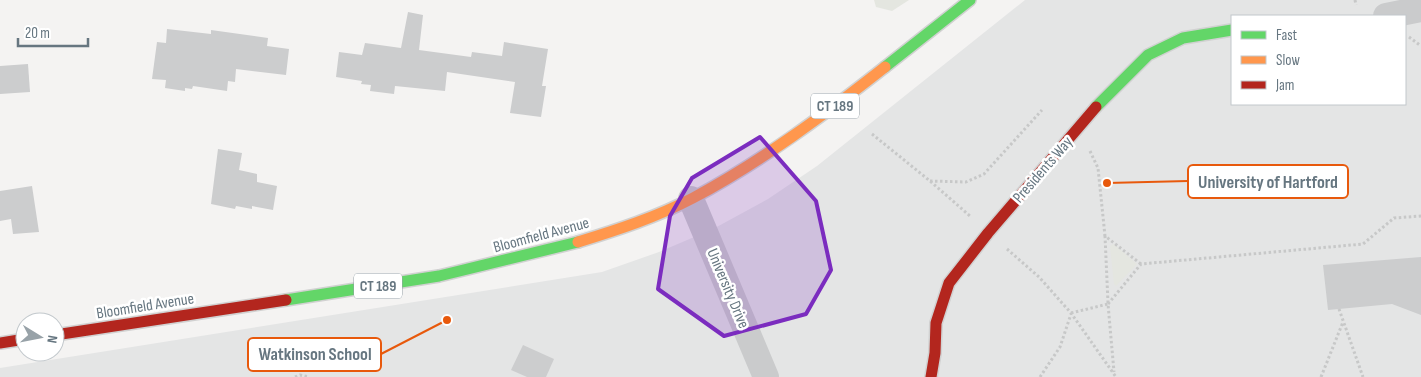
<svg xmlns="http://www.w3.org/2000/svg" width="1421" height="377" viewBox="0 0 1421 377" font-family="'Sofia Sans Condensed',sans-serif">
<style>
.built{fill:#e4e5e5;fill-rule:evenodd}
.green{fill:#e4e6e0}
.building{fill:#cccdce}
.lines{fill:none;stroke-linecap:round;stroke-linejoin:round}
.fast-casing{stroke:#d1d1d1;stroke-width:14}
.slow-casing{stroke:#d1d1d1;stroke-width:14}
.jam-casing{stroke:#d1d1d1;stroke-width:14}
.path{stroke:#c7c8c8;stroke-width:3;stroke-dasharray:2.5 2.5;stroke-linecap:butt}
.street{stroke:#cacbcc;stroke-width:26}
.fast{stroke:#63d668;stroke-width:11}
.slow{stroke:#ff974d;stroke-width:11}
.jam{stroke:#b3261e;stroke-width:11}
.marked{fill:#7b2cbf;fill-opacity:0.2;stroke:#7b2cbf;stroke-width:4;stroke-linejoin:round}
.labels{text-anchor:middle;stroke-width:5;stroke-linejoin:round;paint-order:stroke}
.shield{fill:#fff;stroke:#949fa6;stroke-width:1}
.shield-label{font-size:15px;font-weight:bold;fill:#667680}
.street-label{font-size:16px;fill:#667680;stroke:#fff}
.leader{fill:none;stroke:#e8590c;stroke-width:2}
.callout-dot{fill:#e8590c;stroke:#fff;stroke-width:2}
.callout{fill:#fff;stroke:#e8590c;stroke-width:2}
.callout-label{font-size:18px;text-anchor:middle;font-weight:bold;fill:#667680}
</style>
<rect width="100%" height="100%" fill="#f4f3f2"/>
<path class="built" d="M1025,0H1421V377H0V368L602,272L659,252L713,229L768,199L817,166ZM1232,16H1405V104H1232Z"/>
<g class="green">
<path d="M874,0H909L892,11L876,7Z"/>
<path d="M1114,244L1137,264L1116,286L1114,284L1110,246Z"/>
</g>
<g class="building">
<path d="M408,12L423,15L419,50L471,57L472,52L502,56L504,42L548,49L542,86H546L541,117L510,113L515,82L447,72L445,91L395,86L394,94L370,91L371,85L361,84L362,81L336,77L339,52L362,55L365,43L401,48Z"/>
<path d="M167,29L211,34V30L268,38L267,46L289,49L286,75L236,69L235,82L228,81L227,91L193,86L192,89L185,88V91L165,88L166,80L152,79L157,42L166,43Z"/>
<path d="M28,64L30,92L0,94V66Z"/>
<path d="M218,149L242,153L239,170L257,174V182L277,186L273,210L252,206V209L236,206L235,209L211,204Z"/>
<path d="M32,186L39,232L13,234L11,219L0,221V191Z"/>
<path d="M1421,257V315L1392,304L1328,310L1323,265Z"/>
<path d="M523,345L554,359L546,377H527L511,370Z"/>
</g>
<g class="lines">
<g class="fast-casing">
<g id="fast">
<path d="M885,67L970,0"/>
<path d="M1096,107L1148,55L1183,38L1232,30"/>
<path d="M286,300L439,276L578,242"/>
</g>
</g>
<g class="slow-casing">
<path id="slow" d="M578,242C617,230 657,217 693,198C762,161 824,115 885,67"/>
</g>
<g class="jam-casing">
<g id="jam">
<path d="M55,335L286,300"/>
<path d="M0,343L25,339"/>
<path d="M931,377L935,353L936,323L949,283L988,233L1096,107"/>
</g>
</g>
<g class="path">
<path d="M1355,0L1356,5"/>
<path d="M1409,37L1421,46"/>
<path d="M872,134L930,181L970,216"/>
<path d="M1090,151L1098,168L1105,236"/>
<path d="M930,181L966,182L984,174L1042,110"/>
<path d="M1007,249L1039,277L1071,313L1116,377"/>
<path d="M1108,303L1105,236L1141,264"/>
<path d="M1108,304L1141,264L1363,244L1394,218L1421,216"/>
<path d="M1339,309L1363,377"/>
<path d="M1071,313L1108,304L1114,372"/>
<path d="M295,377L300,375L309,377"/>
<path d="M1040,377L1060,347L1071,314"/>
<path d="M1321,377L1343,322"/>
</g>
<g class="street">
<path d="M1386,16L1421,9"/>
<path d="M691,199L766,377"/>
</g>
<use href="#fast" class="fast"/>
<use href="#slow" class="slow"/>
<use href="#jam" class="jam"/>
</g>
<path class="marked" d="M760,137L816,201L831,270L806,314L724,336L658,289L670,216L692,178Z"/>
<g class="labels">
<g class="shield">
<rect x="811" y="93.5" width="48" height="25" rx="4"/>
<rect x="354" y="273.5" width="48" height="25" rx="4"/>
</g>
<g class="shield-label">
<text x="835" y="111">CT 189</text>
<text x="378" y="291">CT 189</text>
</g>
<g class="street-label">
<text transform="translate(1042 169) rotate(-49)" y="6">Presidents Way</text>
<text transform="translate(541 234) rotate(-15)" y="6">Bloomfield Avenue</text>
<text transform="translate(729 288) rotate(67)" y="6">University Drive</text>
<text transform="translate(145 305) rotate(-9)" y="6">Bloomfield Avenue</text>
</g>
</g>
<path class="leader" d="M1107 183L1188 181M447 320L381 354"/>
<g class="callout-dot">
<circle cx="1107" cy="183" r="5"/>
<circle cx="447" cy="320" r="5"/>
</g>
<g class="callout">
<rect x="1188" y="165" width="160" height="33" rx="5"/>
<rect x="248" y="338" width="133" height="33" rx="5"/>
</g>
<g class="callout-label">
<text x="1268" y="188">University of Hartford</text>
<text x="315" y="360">Watkinson School</text>
</g>
<rect x="1231" y="15" width="175" height="90" fill="#ffffff" stroke="#c2c8cc"/>
<rect x="1241" y="31" width="25" height="8" fill="#63d668" stroke="#c2c8cc"/>
<text x="1276" y="40" font-size="15" fill="#667680">Fast</text>
<rect x="1241" y="56" width="25" height="8" fill="#ff974d" stroke="#c2c8cc"/>
<text x="1276" y="65" font-size="15" fill="#667680">Slow</text>
<rect x="1241" y="81" width="25" height="8" fill="#b3261e" stroke="#c2c8cc"/>
<text x="1276" y="90" font-size="15" fill="#667680">Jam</text>
<g transform="translate(40 337) rotate(100)"><circle r="24" fill="#ffffff" stroke="#c2c8cc"/>
<path d="M0-4L9 19L0 12L-9 19Z" fill="#98a2a8"/>
<text y="-8" font-size="14" font-weight="bold" text-anchor="middle" fill="#667680">N</text>
</g>
<path d="M18 38v8h70v-8" fill="none" stroke="#667680" stroke-width="2.5"/>
<text x="25" y="38" font-size="15" fill="#667680" stroke="#ffffff" stroke-width="4" paint-order="stroke">20 m</text>
</svg>
